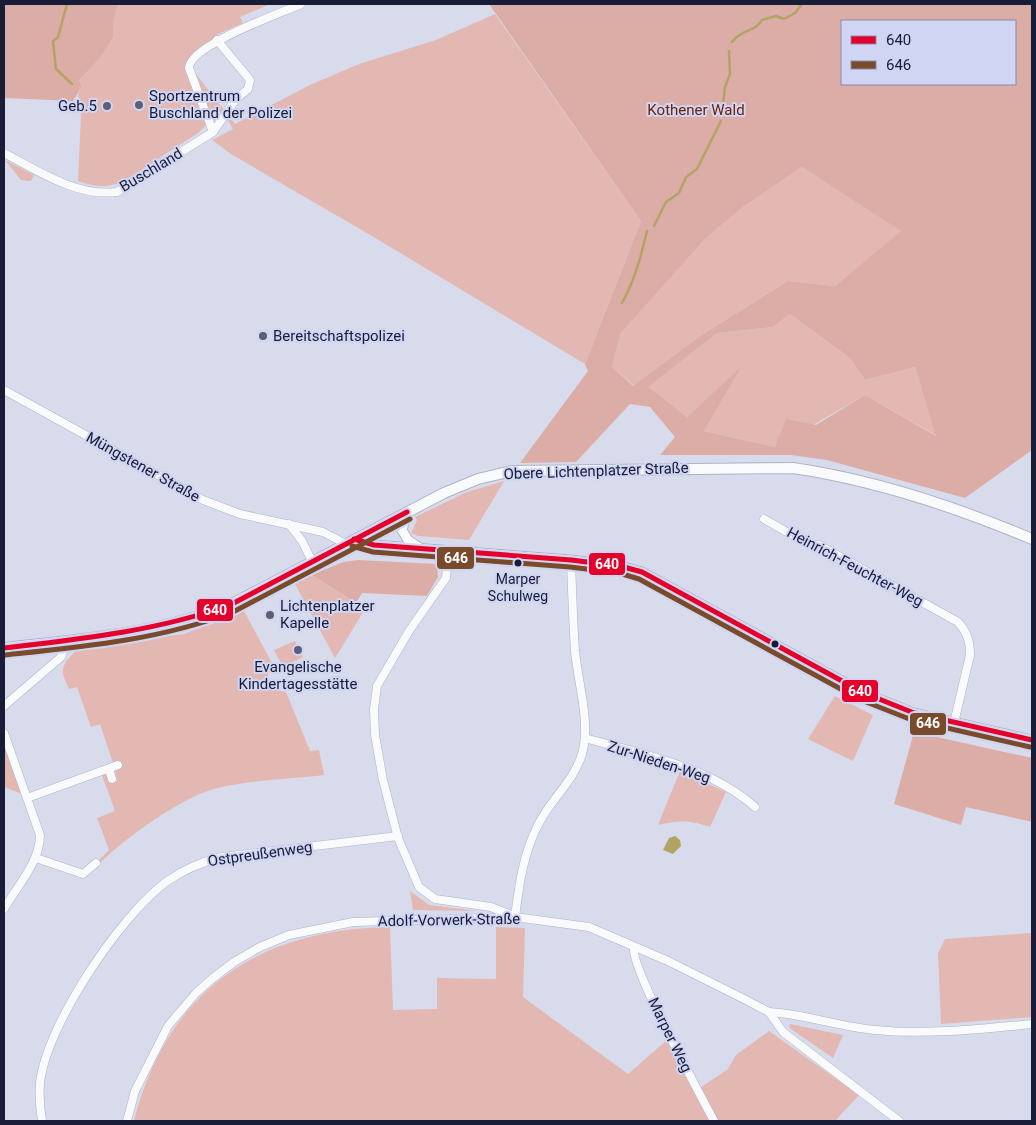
<svg xmlns="http://www.w3.org/2000/svg" width="1036" height="1125" viewBox="0 0 1036 1125" font-family="Roboto,sans-serif">
<style>
.green{fill:#e3b8b2}
.forest{fill:#dcada6;fill-rule:evenodd}
.water{fill:#b1a464}
.lines{fill:none;stroke-linecap:round;stroke-linejoin:round}
.stream{stroke:#b1a464;stroke-width:2.5}
.minor-casing{stroke:#afb3c7;stroke-width:9}
.tertiary-casing{stroke:#afb3c7;stroke-width:11}
.secondary-casing{stroke:#afb3c7;stroke-width:12}
.minor{stroke:#f9fafc;stroke-width:8}
.tertiary{stroke:#f9fafc;stroke-width:9}
.secondary{stroke:#f9fafc;stroke-width:10}
.bus-1-casing{stroke:#cfd5f3;stroke-width:9}
.bus-2-casing{stroke:#cfd5f3;stroke-width:9}
.bus-1{stroke:#e4002b;stroke-width:5}
.bus-2{stroke:#7a4b2a;stroke-width:5}
.poi-dot{fill:#5c5f76;stroke:#cfd5f3;stroke-width:2}
.bus-dot{fill:#191c37;stroke:#cfd5f3;stroke-width:2}
.labels{text-anchor:middle;stroke-width:4;stroke-linejoin:round;paint-order:stroke}
.bus-label{font-size:14px;fill:#191c37;stroke:#cfd5f3}
.poi-label{font-size:15px;fill:#191c37;stroke:#cfd5f3;text-anchor:start}
.park-label{font-size:15px;fill:#712107;stroke:#cfd5f3}
.street-label{font-size:15px;fill:#191c37;stroke:#cfd5f3}
.line-badge{stroke:#cfd5f3;stroke-width:2}
.badge-label{font-size:14px;text-anchor:middle;font-weight:bold;fill:#fff}
</style>
<rect width="100%" height="100%" fill="#d7dbeb"/>
<g class="green">
<path d="M118,4H270L240,17L243,23L218,34V36C205,44 187,52 186,69L207,124L198,133L127,179C109,189 96,187 78,181L81,115L78,94L82,86L79,80L100,58L113,38V23Z"/>
<path d="M495,14L641,221L585,364L372,236L231,154L212,140L233,129L223,112L217,113L211,120L192,69L235,124L310,85L359,64L436,40Z"/>
<path d="M5,160L34,175L31,181L21,180Z"/>
<path d="M802,167L902,231L835,286L788,281L703,334L634,386L612,367L621,333L707,237L743,207Z"/>
<path d="M790,314L850,358L865,380L915,367L937,436L865,395L775,447L704,431L740,369L687,417L647,387L717,333L773,327Z"/>
<path d="M504,481L469,540L418,536L411,533L417,520L415,517L467,492Z"/>
<path d="M312,575L365,609L335,658L295,584Z"/>
<path d="M244,611L272,663L264,687L286,692L310,751L319,750L324,775C284,780 228,780 193,797C161,813 125,839 100,863L98,861L109,850L97,818L115,811L102,775H106L111,783L117,781L115,771L122,767L119,761L113,763L100,724L91,727L77,687L69,689C67,684 62,675 63,670C63,663 75,650 80,648L184,634Z"/>
<path d="M295,641L303,657L283,667L274,650Z"/>
<path d="M835,696L873,715L853,761L808,739Z"/>
<path d="M4,744L22,794L4,787Z"/>
<path d="M680,771L726,792L710,827C690,820 678,820 658,825Z"/>
<path d="M410,891L429,905L476,911L413,910Z"/>
<path d="M390,927L393,1010L437,1009V978L496,979V927L525,928L523,997L628,1074L667,1040L694,1092L728,1069L736,1055L769,1031L859,1095L835,1121H134C167,990 259,929 390,927Z"/>
<path d="M1031,933L1032,1017L941,1024L938,953L945,939Z"/>
<path d="M790,1024L843,1035L833,1058L791,1029L789,1027Z"/>
</g>
<g class="forest">
<path d="M4,4H118L113,23V38L100,58L79,80L82,86L73,101L4,98Z"/>
<path d="M489,4H1032V450L965,498L827,460L791,455H660L675,437L650,407L630,404L576,462L520,463L588,371L585,364L641,221ZM842,21H1015V84H842ZM802,167L901,231L835,286L788,281L703,334L633,386L612,367L621,333L707,237L743,207ZM790,314L850,358L865,380L915,367L936,436L865,395L816,425L786,419L775,447L704,431L742,366L687,417L648,387L717,333L773,327Z"/>
<path d="M358,560L437,564L438,577L427,596L362,593L356,603L312,575L343,562Z"/>
<path d="M914,732L1032,758V822L966,807L961,825L894,804Z"/>
</g>
<path class="water" d="M675,836L680,840L681,846L673,854L663,850L669,838Z"/>
<g class="lines">
<g class="stream">
<path d="M67,4L58,37L53,41L56,69L72,84"/>
<path d="M732,42C743,28 754,33 762,20L776,16L784,19L795,13L802,4"/>
<path d="M722,115L725,87L730,74L729,51"/>
<path d="M654,226L666,202L679,193L686,177L697,169L721,121"/>
<path d="M622,303C635,280 641,256 647,231"/>
</g>
<g class="minor-casing">
<g id="minor">
<path d="M213,132L236,99L248,89L250,80L217,40"/>
<path d="M4,153C38,171 77,197 117,192L213,132L189,68C190,45 279,14 301,4"/>
<path d="M4,390L203,500L240,514L323,532L346,544"/>
<path d="M764,519L808,544L819,545L958,622C967,632 970,641 970,655L954,723"/>
<path d="M289,524L302,541L312,561"/>
<path d="M449,550L446,578L409,631L377,686L374,709L375,735L383,780L398,838L419,887L435,899L491,907L511,915"/>
<path d="M4,706L61,657L64,649L63,641"/>
<path d="M4,733L40,835C40,862 17,886 4,909"/>
<path d="M585,738C644,755 708,766 755,807"/>
<path d="M109,769L112,779"/>
<path d="M27,798L118,765"/>
<path d="M36,858L83,874L96,863"/>
<path d="M515,917C519,886 523,854 538,825C550,800 574,781 582,754C591,722 578,684 575,651C573,621 572,590 571,560"/>
<path d="M634,947C629,965 701,1096 714,1121"/>
<path d="M769,1012C805,1014 839,1027 875,1030C927,1035 980,1029 1032,1024"/>
<path d="M42,1121C40,1109 39,1096 40,1083C46,1026 120,916 166,882C184,869 201,862 222,857L398,836"/>
<path d="M127,1121L135,1091L168,1026L196,993L213,978L234,962L260,947L289,935L353,922L515,917L589,927L668,961L746,1000L769,1012L783,1032L899,1121"/>
</g>
</g>
<g class="tertiary-casing">
<g id="tertiary">
<path d="M407,512L402,530L408,540L420,548"/>
<path d="M354,539L374,545L571,560L620,566L642,572L864,693L914,713L1032,740"/>
</g>
</g>
<g class="secondary-casing">
<path id="secondary" d="M4,648C81,639 158,634 230,605L444,493L478,479L512,471L793,468C876,480 956,507 1032,539"/>
</g>
<use href="#minor" class="minor"/>
<use href="#tertiary" class="tertiary"/>
<use href="#secondary" class="secondary"/>
<g class="bus-1-casing">
<g id="bus-1">
<path d="M354,539L374,545L571,560L620,566L642,572L864,693L914,713L1032,740"/>
<path d="M4,648C81,639 157,631 230,605L407,512"/>
</g>
</g>
<g class="bus-2-casing">
<g id="bus-2">
<path d="M352,546L373,552L570,567L619,573L639,579L861,700L912,720L1030,747"/>
<path d="M5,655C82,647 160,640 233,612L410,519"/>
</g>
</g>
<use href="#bus-1" class="bus-1"/>
<use href="#bus-2" class="bus-2"/>
</g>
<g class="poi-dot">
<circle cx="139" cy="105" r="5"/>
<circle cx="107" cy="106" r="5"/>
<circle cx="263" cy="336" r="5"/>
<circle cx="270" cy="615" r="5"/>
<circle cx="298" cy="650" r="5"/>
</g>
<g class="bus-dot">
<circle cx="518" cy="563" r="4.5"/>
<circle cx="775" cy="644" r="4.5"/>
</g>
<g class="labels">
<g class="bus-label">
<text x="518" y="584">Marper<tspan x="518" dy="17">Schulweg</tspan></text>
</g>
<g class="poi-label">
<text x="149" y="101">Sportzentrum<tspan x="149" dy="17">Buschland der Polizei</tspan></text>
<text x="97" y="111" text-anchor="end">Geb.5</text>
<text x="273" y="341">Bereitschaftspolizei</text>
<text x="280" y="611">Lichtenplatzer<tspan x="280" dy="17">Kapelle</tspan></text>
<text x="298" y="672" text-anchor="middle">Evangelische<tspan x="298" dy="17">Kindertagesstätte</tspan></text>
</g>
<g class="park-label">
<text x="696" y="115">Kothener Wald</text>
</g>
<g class="street-label">
<text transform="translate(151 170) rotate(-31)" y="5">Buschland</text>
<text transform="translate(143 467) rotate(29)" y="5">Müngstener Straße</text>
<text transform="translate(596 471) rotate(-2)" y="5">Obere Lichtenplatzer Straße</text>
<text transform="translate(855 567) rotate(28)" y="5">Heinrich-Feuchter-Weg</text>
<text transform="translate(659 762) rotate(18)" y="5">Zur-Nieden-Weg</text>
<text transform="translate(260 854) rotate(-8)" y="5">Ostpreußenweg</text>
<text transform="translate(449 920) rotate(-1)" y="5">Adolf-Vorwerk-Straße</text>
<text transform="translate(670 1035) rotate(64)" y="5">Marper Weg</text>
</g>
</g>
<g class="line-badge">
<rect x="436" y="546" width="39" height="24" rx="5" fill="#7a4b2a"/>
<rect x="588" y="552" width="38" height="24" rx="5" fill="#e4002b"/>
<rect x="196" y="598" width="38" height="24" rx="5" fill="#e4002b"/>
<rect x="841" y="679" width="38" height="24" rx="5" fill="#e4002b"/>
<rect x="909" y="712" width="38" height="24" rx="5" fill="#7a4b2a"/>
</g>
<g class="badge-label">
<text x="456" y="563">646</text>
<text x="607" y="569">640</text>
<text x="215" y="615">640</text>
<text x="860" y="696">640</text>
<text x="928" y="728">646</text>
</g>
<rect width="1036" height="1125" fill="none" stroke="#191c37" stroke-width="10"/>
<rect x="841" y="20" width="175" height="65" fill="#cfd5f3" stroke="#868ba8"/>
<rect x="851" y="36" width="25" height="8" fill="#e4002b" stroke="#868ba8"/>
<text x="886" y="45" font-size="15" fill="#191c37">640</text>
<rect x="851" y="61" width="25" height="8" fill="#7a4b2a" stroke="#868ba8"/>
<text x="886" y="70" font-size="15" fill="#191c37">646</text>
</svg>
